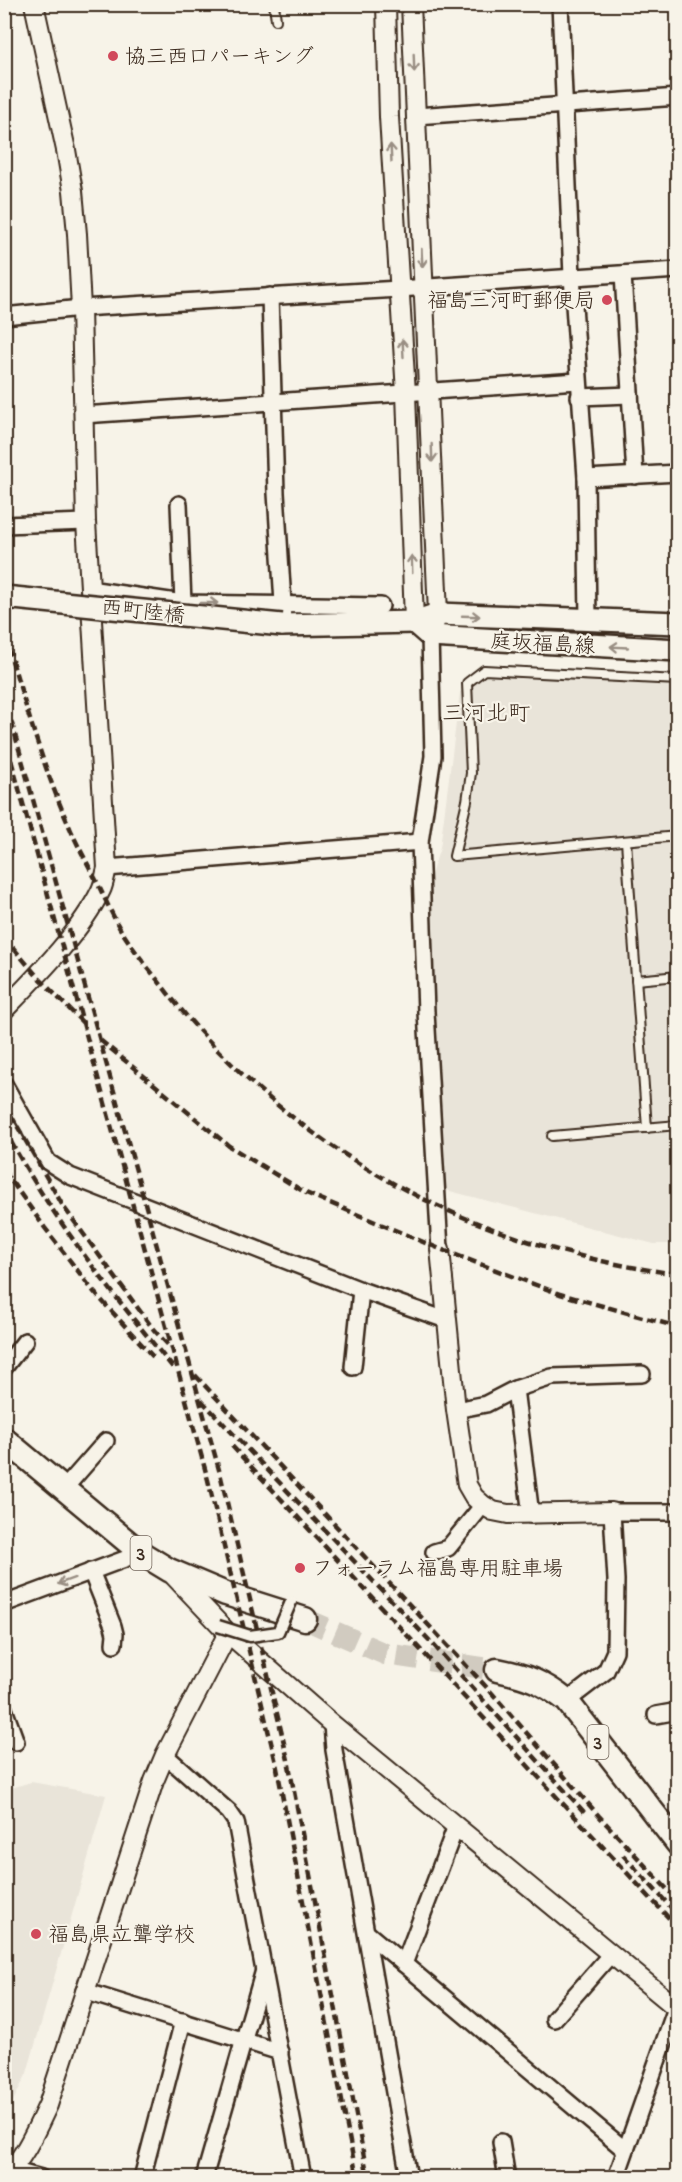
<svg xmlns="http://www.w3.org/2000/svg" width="682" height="2182" viewBox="0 0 682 2182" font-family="'Indie Flower','Klee One',sans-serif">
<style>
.built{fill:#e9e4d9}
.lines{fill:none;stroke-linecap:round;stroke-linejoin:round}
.primary-tunnel{stroke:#d1cbc0;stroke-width:22;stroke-dasharray:22 11;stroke-linecap:butt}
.service-casing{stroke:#3b2a1e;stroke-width:12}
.minor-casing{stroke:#3b2a1e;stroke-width:20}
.tertiary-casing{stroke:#3b2a1e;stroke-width:22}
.secondary-casing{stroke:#3b2a1e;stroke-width:26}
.primary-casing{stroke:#3b2a1e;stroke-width:27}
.service{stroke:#f7f3e8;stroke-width:8}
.minor{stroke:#f7f3e8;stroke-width:15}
.tertiary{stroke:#f7f3e8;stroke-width:18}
.secondary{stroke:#f7f3e8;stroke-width:21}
.primary{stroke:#f7f3e8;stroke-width:22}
.rail{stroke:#3b2a1e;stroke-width:4.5;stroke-dasharray:9 4.5;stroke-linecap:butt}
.pedestrian-bridge-casing{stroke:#3b2a1e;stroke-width:15;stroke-linecap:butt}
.secondary-bridge-casing{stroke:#3b2a1e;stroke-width:26;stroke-linecap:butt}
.pedestrian-bridge{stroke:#f7f3e8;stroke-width:10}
.secondary-bridge{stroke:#f7f3e8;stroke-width:21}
.oneway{stroke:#998e83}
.poi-dot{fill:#d1495b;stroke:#f7f3e8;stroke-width:2}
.labels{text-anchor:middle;stroke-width:4.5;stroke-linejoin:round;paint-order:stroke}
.shield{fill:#f7f3e8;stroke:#73665b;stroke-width:1.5}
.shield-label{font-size:20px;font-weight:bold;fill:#3b2a1e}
.poi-label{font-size:21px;fill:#3b2a1e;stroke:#f7f3e8;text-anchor:start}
.street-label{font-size:21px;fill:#3b2a1e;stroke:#f7f3e8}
.neighbourhood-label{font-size:22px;fill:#3b2a1e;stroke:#f7f3e8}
</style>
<rect width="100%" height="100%" fill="#f7f3e8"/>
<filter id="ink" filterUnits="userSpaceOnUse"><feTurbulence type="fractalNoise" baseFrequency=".0167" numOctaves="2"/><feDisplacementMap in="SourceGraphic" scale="12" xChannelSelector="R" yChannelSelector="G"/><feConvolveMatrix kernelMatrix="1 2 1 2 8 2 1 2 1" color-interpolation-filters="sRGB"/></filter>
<g filter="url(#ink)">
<g class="built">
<path d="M487,675L677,682V1244H654L442,1189L428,883L440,848L460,692Z"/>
<path d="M31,1782L106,1795L27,2073L5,2117V1790Z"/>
</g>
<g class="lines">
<path class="primary-tunnel" d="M305,1619L385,1654L497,1670"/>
<g class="service-casing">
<g id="service">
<path d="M274,4L276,20"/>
<path d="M678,680L484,670L467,683L471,773L467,801L454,856L678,836"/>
<path d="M626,841L647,1128"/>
<path d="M636,980L678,976"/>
<path d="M552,1136L678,1125"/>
</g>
</g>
<g class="minor-casing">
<g id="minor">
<path d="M560,4L572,276L586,478L588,620"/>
<path d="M416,116L678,97"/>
<path d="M623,274L635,476"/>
<path d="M270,296L276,493L283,603L282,625"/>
<path d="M4,316L81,308L399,289L678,270"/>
<path d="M579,397L630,395"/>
<path d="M83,415L578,381"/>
<path d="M586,478L678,473"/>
<path d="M179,504L183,603"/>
<path d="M4,525L86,522"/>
<path d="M89,589L183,603L381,606"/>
<path d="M430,636L433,756L420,842L426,1012L440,1249"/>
<path d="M107,868L420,842"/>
<path d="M4,1084L48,1162L70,1176L361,1290L446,1320"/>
<path d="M353,1367L361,1290"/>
<path d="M4,1368L25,1341"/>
<path d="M515,1389L531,1515"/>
<path d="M456,1410L486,1404L515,1389L552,1377L642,1374"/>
<path d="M64,1489L106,1441"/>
<path d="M434,1552L448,1548L483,1505"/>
<path d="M91,1571L113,1626L115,1634L114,1644"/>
<path d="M4,1604L141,1553"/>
<path d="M567,1701L606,1671L615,1651L616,1580L612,1512H678"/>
<path d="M4,1709L16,1742"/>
<path d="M656,1715L678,1711"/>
<path d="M332,1724L334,1750L409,2178"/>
<path d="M165,1755L229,1812L236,1822L303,2178"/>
<path d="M367,1933L404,1964L456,1826"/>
<path d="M404,1964L625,2150"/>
<path d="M84,1991L280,2052"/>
<path d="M554,2019L611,1954"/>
<path d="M501,2142L507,2178"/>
<path d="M12,2170L41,2178"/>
<path d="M142,2178L183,2021"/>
<path d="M204,2178L264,1970"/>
<path d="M616,2178L676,2008"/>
</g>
</g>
<g class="tertiary-casing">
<g id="tertiary">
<path d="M386,4L389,117L406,393L414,622"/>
<path d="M411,4L438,614L434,625"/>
<path d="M4,1010C36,977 81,932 101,890C104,884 105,875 107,868L86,522L81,308L77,234L73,191L66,150L34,4"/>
<path d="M440,1249L456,1410L467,1485L474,1497L483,1505L493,1511L508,1514L612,1512"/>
<path d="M172,1574L228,1633L332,1724L678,2009"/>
<path d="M4,2177C25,2157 36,2130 48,2105L154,1781L165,1755L228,1633"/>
</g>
</g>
<g class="secondary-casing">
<g id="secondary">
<path d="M414,622L430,636L678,650"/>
<path d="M282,625L414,622L438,614L678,623"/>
</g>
</g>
<g class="primary-casing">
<g id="primary">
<path d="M4,1439L141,1553L169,1570L226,1594L305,1619"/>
<path d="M497,1670C527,1676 543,1682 567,1701L678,1844"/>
</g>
</g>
<use href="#service" class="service"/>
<use href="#minor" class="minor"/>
<use href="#tertiary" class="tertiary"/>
<use href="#secondary" class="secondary"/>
<use href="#primary" class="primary"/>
<g class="rail">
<path d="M4,634C24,699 42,766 70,828C78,847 88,864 97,882C104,897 111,912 119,927C132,948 148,968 163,987C289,1150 474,1249 678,1274"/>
<path d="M4,695L221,1477L288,1760L368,2178"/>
<path d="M4,734L208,1480L276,1763L357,2178"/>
<path d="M4,937L37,976L83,1023"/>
<path d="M100,1040L229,1146L306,1193L440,1249L560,1294L678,1327"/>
<path d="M4,1103L63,1206L154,1330L171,1348"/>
<path d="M4,1129C52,1219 111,1292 175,1370"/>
<path d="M4,1171L45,1228L94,1292L156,1360"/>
<path d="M195,1375L491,1692L599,1816L678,1901"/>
<path d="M201,1400L430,1641L585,1813"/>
<path d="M232,1446L678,1928"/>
<path d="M623,1855L678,1915"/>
</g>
<g class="pedestrian-bridge-casing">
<path id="pedestrian-bridge" d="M218,1626L250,1636L278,1632L291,1602"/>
</g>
<g class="secondary-bridge-casing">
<path id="secondary-bridge" d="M4,597L282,625"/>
</g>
<use href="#pedestrian-bridge" class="pedestrian-bridge"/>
<use href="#secondary-bridge" class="secondary-bridge"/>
</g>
<defs><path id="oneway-shaft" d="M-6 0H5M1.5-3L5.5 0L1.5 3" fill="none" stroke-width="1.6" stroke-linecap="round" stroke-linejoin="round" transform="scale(1.5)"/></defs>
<g class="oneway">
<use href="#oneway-shaft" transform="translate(414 63) rotate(88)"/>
<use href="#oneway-shaft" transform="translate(391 153) rotate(-93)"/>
<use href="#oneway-shaft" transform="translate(422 258) rotate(87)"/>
<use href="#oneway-shaft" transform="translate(403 348) rotate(-93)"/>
<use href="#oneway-shaft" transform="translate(432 453) rotate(88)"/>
<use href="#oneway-shaft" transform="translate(412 564) rotate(-92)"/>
<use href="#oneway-shaft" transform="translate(209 603)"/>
<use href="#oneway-shaft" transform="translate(471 616) rotate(2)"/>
<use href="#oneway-shaft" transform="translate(619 647) rotate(-177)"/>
<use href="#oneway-shaft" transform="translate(66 1581) rotate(160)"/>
</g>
</g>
<g class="poi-dot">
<circle cx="113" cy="56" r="6"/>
<circle cx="607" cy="300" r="6"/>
<circle cx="300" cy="1568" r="6"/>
<circle cx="36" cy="1934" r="6"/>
</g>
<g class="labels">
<g class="shield">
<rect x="130.5" y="1536" width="21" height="34" rx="4.5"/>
<rect x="587.5" y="1725" width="21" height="34" rx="4.5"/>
</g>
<g class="shield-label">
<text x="141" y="1560">3</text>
<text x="598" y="1749">3</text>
</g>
<g class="poi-label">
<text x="125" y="63">協三西口パーキング</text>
<text x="595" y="307" text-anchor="end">福島三河町郵便局</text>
<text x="312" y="1575">フォーラム福島専用駐車場</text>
<text x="48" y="1941">福島県立聾学校</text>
</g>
<g class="street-label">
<text transform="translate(143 611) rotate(6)" y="7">西町陸橋</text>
<text transform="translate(543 643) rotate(3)" y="7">庭坂福島線</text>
</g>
<g class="neighbourhood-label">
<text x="486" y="720">三河北町</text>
</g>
</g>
<rect width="682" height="2182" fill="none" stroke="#f7f3e8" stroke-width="24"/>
<rect x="12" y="12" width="658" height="2158" fill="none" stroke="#3b2a1e" stroke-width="2" filter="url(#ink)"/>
</svg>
